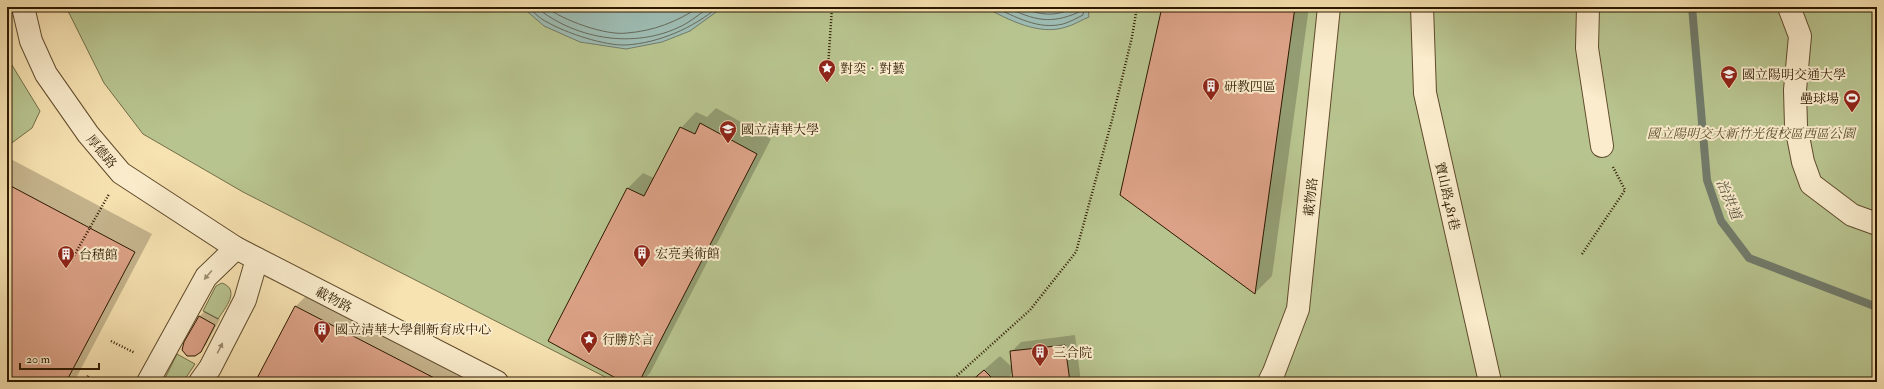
<svg xmlns="http://www.w3.org/2000/svg" width="1884" height="389" viewBox="0 0 1884 389" font-family="'IM FELL Double Pica','Noto Serif TC',serif">
<style>
.green{fill:#b8c48f;stroke:#726e48}
.water{fill:#9ebcb3;stroke:#717b6b}
.shadow{fill:#0003}
.lines{fill:none;stroke-linecap:round;stroke-linejoin:round}
.shore{stroke:#666a5a;stroke-width:1}
.stream{stroke:#717b6b;stroke-width:8}
.building{fill:#dca287;stroke:#2d1900}
.minor-casing{stroke:#604b2c;stroke-width:24}
.path{stroke:#2d1900;stroke-width:2.5;stroke-dasharray:1 2;stroke-linecap:butt}
.minor{stroke:#faeccc;stroke-width:22}
.oneway{fill:#9e8d70}
.labels{text-anchor:middle;stroke-width:4;stroke-linejoin:round;paint-order:stroke}
.poi-label{font-size:13px;fill:#2d1900;stroke:#faeccc;text-anchor:start}
.park-label{font-size:13px;font-style:italic;fill:#574c2b;stroke:#faeccc}
.street-label{font-size:13px;fill:#2d1900;stroke:#faeccc}
.water-label{font-size:14px;font-style:italic;fill:#55523f;stroke:#faeccc}
</style>
<rect width="100%" height="100%" fill="#f7e2b1"/>
<filter id="stains"><feTurbulence type="fractalNoise" baseFrequency=".005" numOctaves="4"/><feColorMatrix values="0 0 0 0 .2 0 0 0 0 .09 0 0 0 0 .02 0 0 0 .5 -.17"/></filter>
<radialGradient id="worn" r=".72"><stop offset=".6" stop-color="#630" stop-opacity="0"/><stop offset="1" stop-color="#630" stop-opacity=".3"/></radialGradient>
<g class="green">
<path d="M66,7H1877V382H615L243,192L143,134L104,83Z"/>
<path d="M7,57L40,111L32,128L9,145L7,144Z"/>
<path d="M222,283C241,290 225,308 218,319L203,311L216,286Z"/>
<path d="M177,354L195,364L183,382H163Z"/>
</g>
<g class="water">
<path d="M522,7H723L690,31L662,42L626,49L580,42L544,26Z"/>
<path d="M985,7H1088L1089,17C1081,20 1074,25 1066,27C1040,36 1008,20 985,7Z"/>
</g>
<g class="shadow">
<path d="M1163,7H1309L1272,276L1255,293Z"/>
<path d="M716,108L771,139L650,373L641,382H625L549,340L628,188L643,173L654,178L681,128L696,112L707,117Z"/>
<path d="M7,157L152,234L74,382H7Z"/>
<path d="M313,289L494,382H256L295,307Z"/>
<path d="M205,311L220,319L206,345L200,351V316Z"/>
<path d="M1075,335L1081,382H1014L1013,369L1008,382H970L1000,356L1013,368L1011,352L1021,342Z"/>
</g>
<g class="lines">
<g class="shore">
<path d="M528,7C534,12 540,19 547,22C566,33 605,46 626,45C659,43 693,28 718,7"/>
<path d="M536,7C577,41 640,50 687,23C695,18 702,12 710,7"/>
<path d="M546,7C562,20 606,36 627,33C653,31 677,22 699,7"/>
<path d="M994,7C1016,17 1038,30 1063,24C1070,22 1077,18 1083,15L1084,7"/>
<path d="M1006,7C1034,20 1050,25 1079,12V7"/>
<path d="M1021,7C1038,15 1057,18 1073,7"/>
</g>
<path class="stream" d="M1692,7L1707,180L1721,221L1749,258L1877,307"/>
</g>
<g class="building">
<path d="M1162,7H1295L1255,294L1120,195Z"/>
<path d="M700,123L757,154L639,382H623L548,341L627,188L644,196L680,127L695,134Z"/>
<path d="M7,184L135,252L66,382H7Z"/>
<path d="M295,306L442,382H255Z"/>
<path d="M199,316L215,325L201,352L195,356H187L182,350L184,342Z"/>
<path d="M1065,345L1070,382H1013L1010,351Z"/>
<path d="M984,370L996,382H970Z"/>
</g>
<g class="lines">
<g class="minor-casing">
<g id="minor">
<path d="M23,7L31,41L46,74L88,134L121,173L236,248L497,382"/>
<path d="M1422,7L1425,93L1490,382"/>
<path d="M1588,7L1587,48L1602,146"/>
<path d="M1789,7L1800,36L1795,90L1796,126L1803,162L1811,184L1852,215L1877,224"/>
<path d="M148,382L206,277L236,248"/>
<path d="M200,382L210,368L245,300L257,259"/>
<path d="M1269,382L1274,372L1298,309L1329,7"/>
</g>
</g>
<g class="path">
<path d="M827,83L832,7"/>
<path d="M1582,254L1625,190L1613,167"/>
<path d="M71,261L109,194"/>
<path d="M111,341L135,353"/>
<path d="M85,382L89,374"/>
<path d="M950,382L1030,310L1076,252L1112,120L1132,37L1137,7"/>
</g>
<use href="#minor" class="minor"/>
</g>
<defs><path id="oneway-solid" d="M-6-.8H1V-3.2L6.5 0L1 3.2V.8H-6Z"/></defs>
<g class="oneway">
<use href="#oneway-solid" transform="translate(208 275) rotate(131)"/>
<use href="#oneway-solid" transform="translate(220 348) rotate(-63)"/>
</g>
<defs>
<g id="sight-pin" transform="scale(0.9)"><path d="M0 17L-7.5 6A9.5 9.5 0 1 1 7.5 6Z" fill="#8f2418" stroke="#faeccc"/><path d="M0-6L1.8-2.2L6-1.7L2.9 1.2L3.7 5.4L0 3.3L-3.7 5.4L-2.9 1.2L-6-1.7L-1.8-2.2Z" fill="#fff"/></g>
<g id="university-pin" transform="scale(0.9)"><path d="M0 17L-7.5 6A9.5 9.5 0 1 1 7.5 6Z" fill="#8f2418" stroke="#faeccc"/><path d="M0-5L7-2L0 1L-7-2ZM-4 1L0 2.5L4 1V4Q0 6-4 4Z" fill="#fff"/></g>
<g id="building-pin" transform="scale(0.9)"><path d="M0 17L-7.5 6A9.5 9.5 0 1 1 7.5 6Z" fill="#8f2418" stroke="#faeccc"/><path d="M-4-6H4V6H1V3H-1V6H-4ZM-2.5-4.3h1.7v1.8h-1.7ZM.8-4.3h1.7v1.8H.8ZM-2.5-1h1.7V.8h-1.7ZM.8-1h1.7V.8H.8Z" fill="#fff"/></g>
<g id="stadium-pin" transform="scale(0.9)"><path d="M0 17L-7.5 6A9.5 9.5 0 1 1 7.5 6Z" fill="#8f2418" stroke="#faeccc"/><path d="M0-5a6.5 5 0 1 0 0 10a6.5 5 0 1 0 0-10ZM-3.5-1.8h7v3.6h-7Z" fill="#fff"/></g>
</defs>
<g fill-rule="evenodd">
<use href="#sight-pin" x="827" y="68"/>
<use href="#university-pin" x="1729" y="74"/>
<use href="#building-pin" x="1211" y="86"/>
<use href="#stadium-pin" x="1852" y="98"/>
<use href="#university-pin" x="728" y="129"/>
<use href="#building-pin" x="642" y="253"/>
<use href="#building-pin" x="66" y="254"/>
<use href="#building-pin" x="322" y="329"/>
<use href="#sight-pin" x="589" y="339"/>
<use href="#building-pin" x="1040" y="352"/>
</g>
<g class="labels">
<g class="poi-label">
<text x="840" y="73">對奕‧對藝</text>
<text x="1742" y="79">國立陽明交通大學</text>
<text x="1224" y="91">研教四區</text>
<text x="1839" y="103" text-anchor="end">壘球場</text>
<text x="741" y="134">國立清華大學</text>
<text x="655" y="258">宏亮美術館</text>
<text x="79" y="259">台積館</text>
<text x="335" y="334">國立清華大學創新育成中心</text>
<text x="602" y="344">行勝於言</text>
<text x="1053" y="357">三合院</text>
</g>
<g class="park-label">
<text x="1751" y="138">國立陽明交大新竹光復校區西區公園</text>
</g>
<g class="street-label">
<text transform="translate(102 151) rotate(50)" y="5">厚德路</text>
<text transform="translate(1448 196) rotate(77)" y="5">寶山路481巷</text>
<text transform="translate(1310 197) rotate(-84)" y="5">載物路</text>
<text transform="translate(334 299) rotate(27)" y="5">載物路</text>
</g>
<g class="water-label">
<text transform="translate(1729 199) rotate(67)" y="5">治洪道</text>
</g>
</g>
<rect width="1884" height="389" fill="none" stroke="#f7e2b1" stroke-width="24"/>
<rect x="8" y="8" width="1868" height="373" fill="none" stroke="#2d1900" stroke-width="2"/>
<rect x="12" y="12" width="1860" height="365" fill="none" stroke="#2d1900"/>
<path d="M20 363v6h79v-6" fill="none" stroke="#2d1900" stroke-width="2"/>
<text x="26" y="363" font-size="12" fill="#2d1900" stroke="#faeccc" stroke-width="3" paint-order="stroke">20 m</text>
<rect width="100%" height="100%" filter="url(#stains)"/>
<rect width="100%" height="100%" fill="url(#worn)"/>
</svg>
